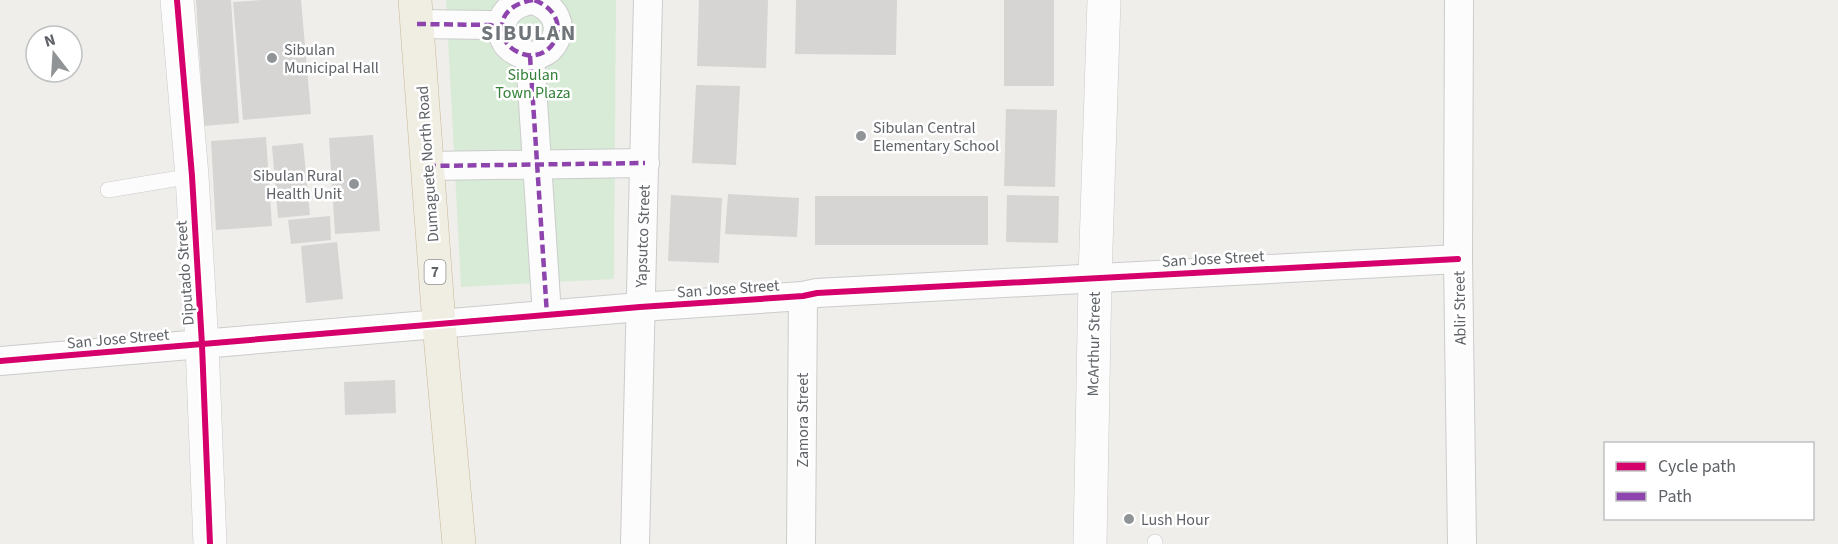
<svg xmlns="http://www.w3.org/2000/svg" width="1838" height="544" viewBox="0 0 1838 544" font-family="'Source Sans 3',sans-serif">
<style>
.green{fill:#d8ebd6}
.building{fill:#d6d5d3}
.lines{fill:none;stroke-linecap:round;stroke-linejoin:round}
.lane-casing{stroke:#cbcccc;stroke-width:16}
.street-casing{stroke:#cbcccc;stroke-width:30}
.secondary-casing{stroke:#cacacb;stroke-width:34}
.highway-casing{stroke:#c8b996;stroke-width:34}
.lane{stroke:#fdfcfc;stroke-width:15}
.street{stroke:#fdfcfc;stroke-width:28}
.secondary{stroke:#fdfcfc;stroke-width:33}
.highway{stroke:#f0ede3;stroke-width:33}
.quiet{stroke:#8e44ad;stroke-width:4.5;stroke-dasharray:9 4.5;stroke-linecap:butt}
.cycleway-casing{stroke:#fff;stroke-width:10}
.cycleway{stroke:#d6006c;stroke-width:6}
.poi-dot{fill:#919496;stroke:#fff;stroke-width:2}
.labels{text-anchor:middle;stroke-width:5;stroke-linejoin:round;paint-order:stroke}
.shield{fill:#fff;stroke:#8f9295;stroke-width:1.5}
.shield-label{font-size:15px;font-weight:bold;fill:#5f6368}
.poi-label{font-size:16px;fill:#5f6368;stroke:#fff;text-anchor:start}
.park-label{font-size:16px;fill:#348238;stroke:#fff}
.street-label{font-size:16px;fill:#5f6368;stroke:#fff}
.district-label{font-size:22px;font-weight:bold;letter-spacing:1.5px;fill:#70757a;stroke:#fff}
</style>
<rect width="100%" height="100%" fill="#efeeea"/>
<path class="green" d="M446,0H616L614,279L461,287Z"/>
<g class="building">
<path d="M196,0H231L239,123L204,126Z"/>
<path d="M262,0H301L311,114L243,120L233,2Z"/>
<path d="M699,0H768L766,68L697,66Z"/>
<path d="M796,0H897L896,55L795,54Z"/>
<rect x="1004" y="0" width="50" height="86"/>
<path d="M696,85L740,86L736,165L692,163Z"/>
<path d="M1006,109L1057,110L1055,187L1004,186Z"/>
<path d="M373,135L380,231L335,234L329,138Z"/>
<path d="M266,137L272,226L216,230L211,141Z"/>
<path d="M303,143L310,215L278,218L272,146Z"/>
<path d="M728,194L799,198L797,237L725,234Z"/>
<path d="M671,195L722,198L719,263L668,261Z"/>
<path d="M1007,195L1059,196L1058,243L1006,242Z"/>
<rect x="815" y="196" width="173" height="49"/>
<path d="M330,216L331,240L291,244L288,220Z"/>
<path d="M337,242L343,299L306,303L301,246Z"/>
<path d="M395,380L396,413L345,415L344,382Z"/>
</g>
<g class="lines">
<g class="lane-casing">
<g id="lane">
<path d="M108,190L192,176"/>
<path d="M1155,544V542"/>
</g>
</g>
<g class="street-casing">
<g id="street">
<path d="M533,0C513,3 496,15 504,38C506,43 510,48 516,51C551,71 580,17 534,0"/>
<path d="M1459,0L1458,259L1462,544"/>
<path d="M417,24L490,25L502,28"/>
<path d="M530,56L547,315"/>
<path d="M427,166L645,163"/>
<path d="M0,361L640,307L803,296L817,293L1458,259"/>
<path d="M635,544L648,0"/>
<path d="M801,544L803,296"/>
</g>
</g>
<g class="secondary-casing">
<g id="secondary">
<path d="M177,0L192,176L202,345L210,544"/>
<path d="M1090,544L1095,278L1104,0"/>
</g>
</g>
<g class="highway-casing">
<path id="highway" d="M415,0L439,324L459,544"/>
</g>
<use href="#lane" class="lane"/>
<use href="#street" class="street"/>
<use href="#secondary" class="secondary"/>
<use href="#highway" class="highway"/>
<g class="quiet">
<path d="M533,0C513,3 496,15 504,38C506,43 510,48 516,51C551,71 580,17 534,0"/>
<path d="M417,24L490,25L502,28"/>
<path d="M530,56L547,315"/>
<path d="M427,166L645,163"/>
</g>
<g class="cycleway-casing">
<g id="cycleway">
<path d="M177,0L192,176L202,345L210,544"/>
<path d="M0,361L640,307L803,296L817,293L1458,259"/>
</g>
</g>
<use href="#cycleway" class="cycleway"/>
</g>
<g class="poi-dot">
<circle cx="272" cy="58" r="6"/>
<circle cx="861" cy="136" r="6"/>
<circle cx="354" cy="184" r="6"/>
<circle cx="1129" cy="519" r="6"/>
</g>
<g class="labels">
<rect class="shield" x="424.5" y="260" width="21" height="24" rx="4.5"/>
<g class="shield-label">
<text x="435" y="277">7</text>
</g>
<g class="poi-label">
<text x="284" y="55">Sibulan<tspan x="284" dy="18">Municipal Hall</tspan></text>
<text x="873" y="133">Sibulan Central<tspan x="873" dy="18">Elementary School</tspan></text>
<text x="342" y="181" text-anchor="end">Sibulan Rural<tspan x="342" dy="18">Health Unit</tspan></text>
<text x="1141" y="525">Lush Hour</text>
</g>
<g class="park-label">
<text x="533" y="80">Sibulan<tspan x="533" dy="18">Town Plaza</tspan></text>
</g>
<g class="street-label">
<text transform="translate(427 164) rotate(-94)" y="6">Dumaguete North Road</text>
<text transform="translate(642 236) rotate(-88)" y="6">Yapsutco Street</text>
<text transform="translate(1213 258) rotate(-3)" y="6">San Jose Street</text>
<text transform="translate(184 273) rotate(-94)" y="6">Diputado Street</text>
<text transform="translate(728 288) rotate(-4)" y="6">San Jose Street</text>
<text transform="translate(1459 308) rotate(-91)" y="6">Ablir Street</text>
<text transform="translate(118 338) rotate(-5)" y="6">San Jose Street</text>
<text transform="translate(1093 344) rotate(-89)" y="6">McArthur Street</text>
<text transform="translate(802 420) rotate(-90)" y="6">Zamora Street</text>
</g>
<g class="district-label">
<text x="529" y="40">SIBULAN</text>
</g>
</g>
<rect x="1604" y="442" width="210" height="78" fill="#ffffff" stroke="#bfc1c3" stroke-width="1.5"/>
<rect x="1616" y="462" width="30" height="9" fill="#d6006c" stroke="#bfc1c3" stroke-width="1.5"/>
<text x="1658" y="472" font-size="18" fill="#5f6368">Cycle path</text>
<rect x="1616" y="492" width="30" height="9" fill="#8e44ad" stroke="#bfc1c3" stroke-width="1.5"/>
<text x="1658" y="502" font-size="18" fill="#5f6368">Path</text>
<g transform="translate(54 54) rotate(343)"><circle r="28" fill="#ffffff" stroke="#bfc1c3" stroke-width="1.5"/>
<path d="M0-4.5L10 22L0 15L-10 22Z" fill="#919496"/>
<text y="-9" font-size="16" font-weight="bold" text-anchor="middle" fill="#5f6368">N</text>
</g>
</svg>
